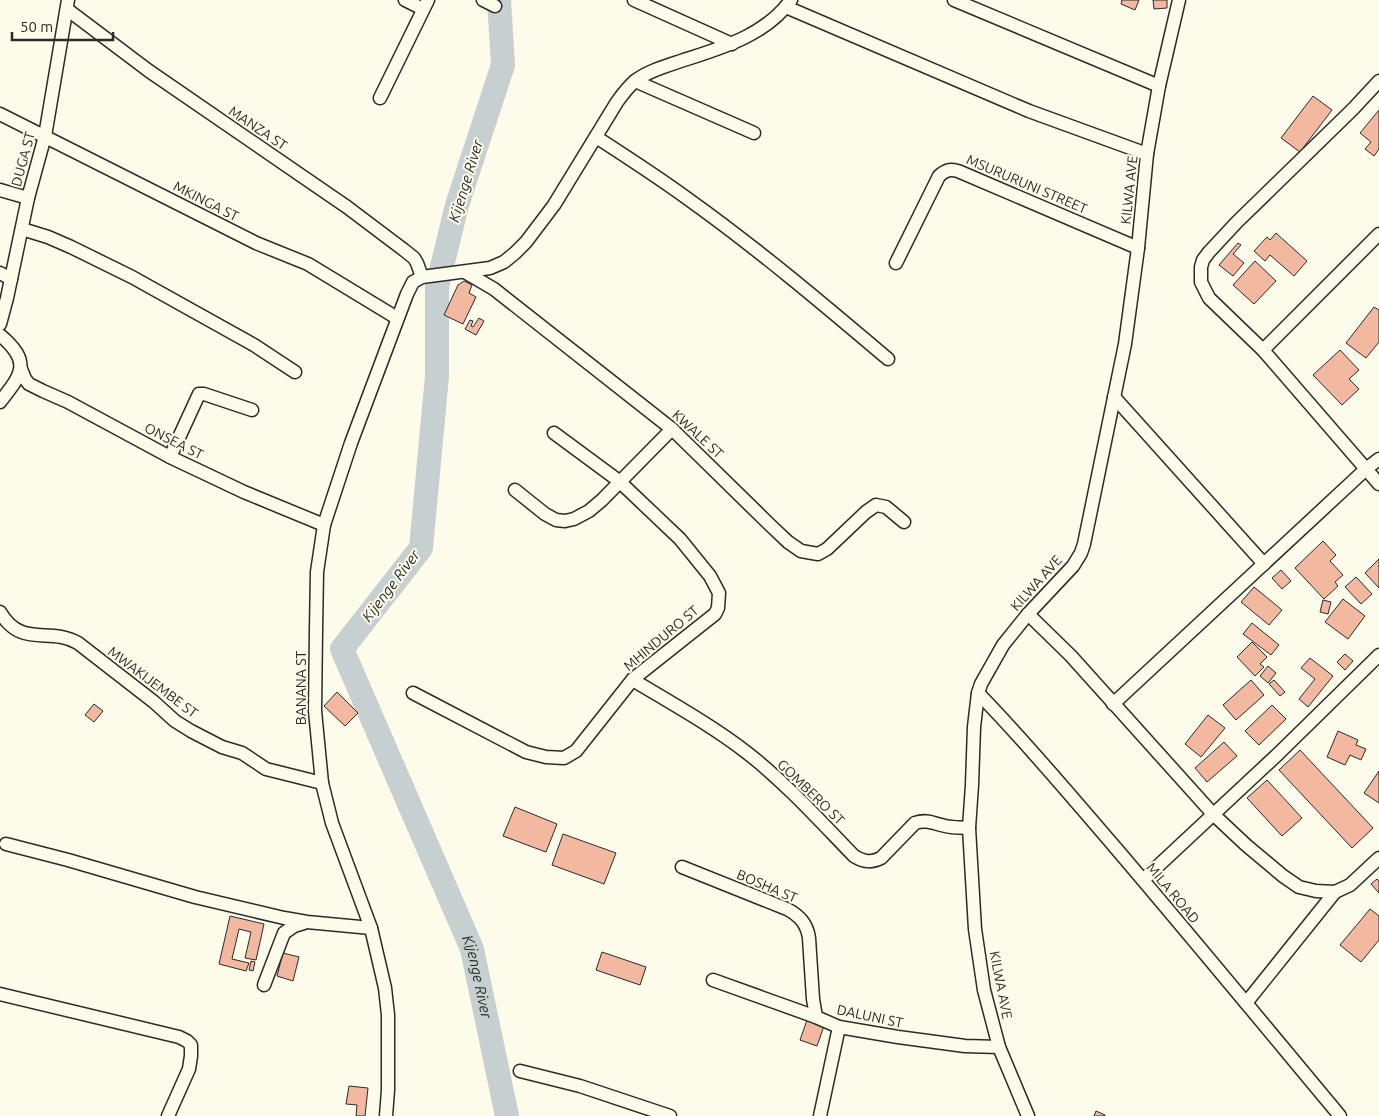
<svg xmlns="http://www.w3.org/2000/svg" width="1379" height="1116" viewBox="0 0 1379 1116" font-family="Ubuntu,sans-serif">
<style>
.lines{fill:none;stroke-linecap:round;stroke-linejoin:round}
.river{stroke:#c7d0d0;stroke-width:24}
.building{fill:#f2b8a0;stroke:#2b2b2b}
.minor-casing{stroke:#2b2b2b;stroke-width:15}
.minor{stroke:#fdfbea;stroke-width:12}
.labels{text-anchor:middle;stroke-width:4;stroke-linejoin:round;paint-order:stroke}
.street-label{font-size:14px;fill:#2b2b2b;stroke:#fdfbea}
.water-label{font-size:15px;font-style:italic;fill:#2b2b2b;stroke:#fdfbea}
</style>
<rect width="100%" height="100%" fill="#fdfbea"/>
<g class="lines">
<path class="river" id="s1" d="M499,0L503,65L457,205L437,287V376L421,548L342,649L472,949L507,1116"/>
</g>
<g class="building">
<path d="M1122,0H1139L1135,10L1121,4Z"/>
<path d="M1153,0H1167V8L1154,9Z"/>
<path d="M1313,96L1332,110L1300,152L1281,138Z"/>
<path d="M1379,110V149L1374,156L1365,149L1371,142L1360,133Z"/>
<path d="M1276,233L1307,261L1294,276L1270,255L1265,261L1254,251L1267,237L1270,240Z"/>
<path d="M1238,243L1241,245L1233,254L1244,263L1233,276L1219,265Z"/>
<path d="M1255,261L1276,281L1254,304L1233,285Z"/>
<path d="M464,281L472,285L469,293L476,297L463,324L444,315L458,285Z"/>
<path d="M1374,307L1379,310V342L1366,358L1346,343Z"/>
<path d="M479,318L484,321L476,335L465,329L470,320L473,321L471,326L473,327Z"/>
<path d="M1340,350L1359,370L1349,379L1359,389L1342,405L1313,375Z"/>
<path d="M1323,541L1336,555L1330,561L1343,575L1335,582L1338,586L1324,599L1295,568Z"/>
<path d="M1379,559V588L1365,573Z"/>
<path d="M1281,570L1291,581L1282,589L1272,578Z"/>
<path d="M1356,577L1372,594L1361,604L1345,587Z"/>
<path d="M1254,587L1282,610L1269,625L1241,602Z"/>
<path d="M1343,599L1365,616L1348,639L1325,622Z"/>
<path d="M1323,600L1331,602L1328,614L1320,612Z"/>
<path d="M1252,623L1279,645L1271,655L1243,634Z"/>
<path d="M1252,642L1267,657L1260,664L1264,667L1255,676L1237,657Z"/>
<path d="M1345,654L1353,661L1345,670L1337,662Z"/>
<path d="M1310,658L1333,676L1308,707L1299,699L1315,679L1301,668Z"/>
<path d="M1268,666L1276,673L1268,683L1260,676Z"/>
<path d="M1251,680L1264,695L1236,720L1223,705Z"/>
<path d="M1274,680L1285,692L1280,696L1269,684Z"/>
<path d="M337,692L358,713L345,726L324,706Z"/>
<path d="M94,704L103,711L94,722L85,715Z"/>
<path d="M1272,705L1286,719L1259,745L1245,731Z"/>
<path d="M1208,715L1225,728L1201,757L1185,744Z"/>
<path d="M1338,731L1358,740L1356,745L1366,749L1361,760L1350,755L1345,765L1327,757Z"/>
<path d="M1224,742L1237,756L1207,782L1195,768Z"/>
<path d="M1300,750L1373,828L1352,848L1279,770Z"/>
<path d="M1379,771V803L1364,793Z"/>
<path d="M1267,780L1302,818L1282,836L1247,798Z"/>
<path d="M515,807L557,824L546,852L503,836Z"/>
<path d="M563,834L616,853L604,884L552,865Z"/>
<path d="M1377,879L1379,881V893L1371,884Z"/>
<path d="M1370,909L1379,916V940L1361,962L1340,945Z"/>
<path d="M230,916L264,924L256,960L245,958L251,932L239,929L232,959L249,963L246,971L219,964Z"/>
<path d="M602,952L646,967L640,985L596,970Z"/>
<path d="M283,953L299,957L293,981L277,976Z"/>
<path d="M251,961L255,962L253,971L249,970Z"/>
<path d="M807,1020L824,1026L817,1046L800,1040Z"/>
<path d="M349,1086L368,1088L365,1116H356L357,1105L346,1104Z"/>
<path d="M1096,1111L1105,1115V1116H1094Z"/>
</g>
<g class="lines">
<g class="minor-casing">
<g id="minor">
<path d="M405,0L423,9"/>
<path d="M483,0L495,6"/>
<path d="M634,0L732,44"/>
<path d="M954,0L1159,86"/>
<path d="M786,7L1029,111L1147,154"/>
<path d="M68,10L149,71L347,207L404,250L414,258L417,263L422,277"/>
<path d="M635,81L754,133"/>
<path d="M1379,81L1353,109L1237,222L1209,252L1203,260L1201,267V282L1209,298L1263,350L1379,484"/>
<path d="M380,98L428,0"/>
<path d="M0,114L256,243L308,264L397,318"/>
<path d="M596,137C627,157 658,177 688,199C758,249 823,304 888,359"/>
<path d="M0,190L28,198"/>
<path d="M22,229L48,237L71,247L132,277L254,345L295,372"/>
<path d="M896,263L939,176C946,170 949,169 958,171L1138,248"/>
<path d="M465,272L494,289L672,429L769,524L788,542L801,551L818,554L827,549L866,512L876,505L886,507L904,522"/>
<path d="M0,273L11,279"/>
<path d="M0,324L7,298L28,198L45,136L68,0"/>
<path d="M0,335C32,362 22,374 0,402"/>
<path d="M1263,350L1379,234"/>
<path d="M21,369L25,379L29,384L43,391L68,402L170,457L244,492L324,525"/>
<path d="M1114,397L1264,564"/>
<path d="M170,457L199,394H204L252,410"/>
<path d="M515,490L545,514L556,520L565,521L574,519L589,511L602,500L672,429"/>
<path d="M0,612C22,649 49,626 78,643L154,702L175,721L191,731L222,747L242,753L266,769L322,783"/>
<path d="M1028,614L1071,656L1213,814L1246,845L1283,876L1299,887L1316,891L1335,892L1350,885L1379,858"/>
<path d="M633,680C671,703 711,725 746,752C785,782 820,821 854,856C864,862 871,863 881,858L915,823C929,818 937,826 952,827C957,828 963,827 969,828"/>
<path d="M413,693L526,752L546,757L564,758L576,751L633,679L715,614L718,608L719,593L710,576L680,539L640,501L619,481L554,433"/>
<path d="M978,693C1026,742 1069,794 1114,846C1190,935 1265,1026 1340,1116"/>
<path d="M1113,704L1366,469L1379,459"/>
<path d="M6,844L68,860L195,897L284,918L307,922L371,928"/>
<path d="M682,867L787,909C800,916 807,924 809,938L813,999L816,1017"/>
<path d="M1143,880L1278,754L1379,655"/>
<path d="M713,980L816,1017L839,1027L898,1037L965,1046L999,1047"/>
<path d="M264,985L284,933L294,926L304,923"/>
<path d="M0,994L179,1037L187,1041L191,1045V1056L189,1069L168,1116"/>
<path d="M1246,1003L1335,892"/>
<path d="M520,1071L580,1086L670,1116"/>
<path d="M386,1116L388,1090V1015L385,988L371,928L332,823L322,783L315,711L316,630L317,572L324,525L351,443L407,294L413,282L422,277L490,268L504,262L515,253L526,242L554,205L617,102C622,95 628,87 635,81C648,71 666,66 681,61C721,48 765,36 791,0"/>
<path d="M820,1116L839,1027"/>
<path d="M1028,1116L999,1047L984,990L975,929L969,828L972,785L974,727L978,693L981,684L1003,645L1028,614L1073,566L1081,553L1084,544L1125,344L1138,248L1147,154L1159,86L1179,0"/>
</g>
</g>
<use href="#minor" class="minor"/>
</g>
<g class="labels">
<g class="street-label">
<text transform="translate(258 128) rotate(34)" y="5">MANZA ST</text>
<text transform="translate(23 159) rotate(-75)" y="5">DUGA ST</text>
<text transform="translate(1027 184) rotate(23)" y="5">MSURURUNI STREET</text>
<text transform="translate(1129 190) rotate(-84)" y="5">KILWA AVE</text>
<text transform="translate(206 201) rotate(27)" y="5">MKINGA ST</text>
<text transform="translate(698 434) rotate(43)" y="5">KWALE ST</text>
<text transform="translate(174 441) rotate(27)" y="5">ONSEA ST</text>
<text transform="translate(1036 583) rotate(-48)" y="5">KILWA AVE</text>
<text transform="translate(661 638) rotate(-40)" y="5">MHINDURO ST</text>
<text transform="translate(153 682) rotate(37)" y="5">MWAKIJEMBE ST</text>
<text transform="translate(301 688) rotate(-90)" y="5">BANANA ST</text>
<text transform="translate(811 792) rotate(44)" y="5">GOMBERO ST</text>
<text transform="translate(767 886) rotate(23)" y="5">BOSHA ST</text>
<text transform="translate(1173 893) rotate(50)" y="5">MILA ROAD</text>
<text transform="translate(1001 985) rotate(79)" y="5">KILWA AVE</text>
<text transform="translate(870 1016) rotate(12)" y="5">DALUNI ST</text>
</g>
<g class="water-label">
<text transform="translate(466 181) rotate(-73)" y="5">Kijenge River</text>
<text transform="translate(391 586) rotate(-53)" y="5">Kijenge River</text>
<text dy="5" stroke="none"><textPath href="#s1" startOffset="1042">Kijenge River</textPath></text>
</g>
</g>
<path d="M12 32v8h101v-8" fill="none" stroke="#2b2b2b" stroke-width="2.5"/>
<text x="20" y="32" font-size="15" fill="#2b2b2b" stroke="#fdfbea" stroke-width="4" paint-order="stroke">50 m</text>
</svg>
